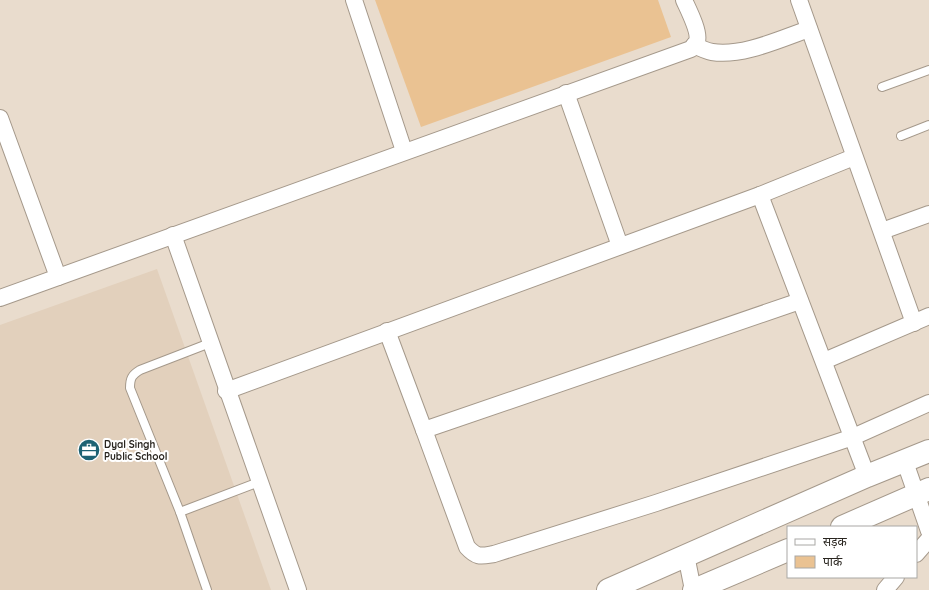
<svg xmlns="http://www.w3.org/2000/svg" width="929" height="590" viewBox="0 0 929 590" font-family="Quicksand,'Noto Sans Devanagari',sans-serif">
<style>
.built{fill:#e2d0bc}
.green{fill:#eac292}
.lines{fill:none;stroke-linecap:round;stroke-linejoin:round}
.lane-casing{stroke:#a5998b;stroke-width:10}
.street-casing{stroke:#a5998b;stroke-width:18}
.secondary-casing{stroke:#a5998b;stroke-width:24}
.lane{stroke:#fff;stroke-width:8}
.street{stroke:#fff;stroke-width:16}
.secondary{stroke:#fff;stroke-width:22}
.labels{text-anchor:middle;stroke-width:4;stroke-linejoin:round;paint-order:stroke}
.poi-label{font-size:10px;font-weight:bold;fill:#29251f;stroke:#fff;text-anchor:start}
</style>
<rect width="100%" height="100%" fill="#e9dccd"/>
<path class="built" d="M157,269L271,590H0V325Z"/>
<path class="green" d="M375,0H658L671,37L421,127Z"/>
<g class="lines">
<g class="lane-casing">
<g id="lane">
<path d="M882,87L929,70"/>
<path d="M901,136L929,125"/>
<path d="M180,512L259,482"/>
<path d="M207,590L180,512L130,388C130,378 132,375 140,370L210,343"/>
</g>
</g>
<g class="street-casing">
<g id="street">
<path d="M354,0L404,151"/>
<path d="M799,0L914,323"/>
<path d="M694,45C700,48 706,51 712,52C742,57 780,39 809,29"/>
<path d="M566,93L620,246"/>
<path d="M0,118L58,277"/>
<path d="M760,195L867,476"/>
<path d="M882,231L929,214"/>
<path d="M173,235L298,590"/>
<path d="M0,298L691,49C693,47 696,44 697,41C700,32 688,9 684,0"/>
<path d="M387,331L424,430L800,301"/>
<path d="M824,361L929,316"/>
<path d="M226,391L760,195L854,157"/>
<path d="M424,430L467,547C477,558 481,556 494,554L656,503L853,437L929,403"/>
<path d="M905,462L929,531"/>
<path d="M916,554L929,539"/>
<path d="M686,555L693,590"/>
<path d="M885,590L896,577"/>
</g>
</g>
<g class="secondary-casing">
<g id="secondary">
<path d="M842,527L929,489"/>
<path d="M608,590L867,476L929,451"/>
<path d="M694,590L788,550"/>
</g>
</g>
<use href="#lane" class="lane"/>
<use href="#street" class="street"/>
<use href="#secondary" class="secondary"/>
</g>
<defs>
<g id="office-disc" transform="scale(1.15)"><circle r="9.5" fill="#1d6273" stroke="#fff"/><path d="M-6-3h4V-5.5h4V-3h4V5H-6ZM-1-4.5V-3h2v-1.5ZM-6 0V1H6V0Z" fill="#fff"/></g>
</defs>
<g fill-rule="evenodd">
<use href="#office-disc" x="89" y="450"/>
</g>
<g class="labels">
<g class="poi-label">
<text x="104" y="448">Dyal Singh<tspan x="104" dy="12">Public School</tspan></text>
</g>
</g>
<rect x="787" y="526" width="130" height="52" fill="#ffffff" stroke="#a9a8a5"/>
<rect x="795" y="539" width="20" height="6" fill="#ffffff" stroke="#a9a8a5"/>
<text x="823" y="546" font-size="12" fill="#29251f">सड़क</text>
<rect x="795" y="556" width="20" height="12" fill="#eac292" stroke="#a9a8a5"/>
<text x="823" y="566" font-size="12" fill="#29251f">पार्क</text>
</svg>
